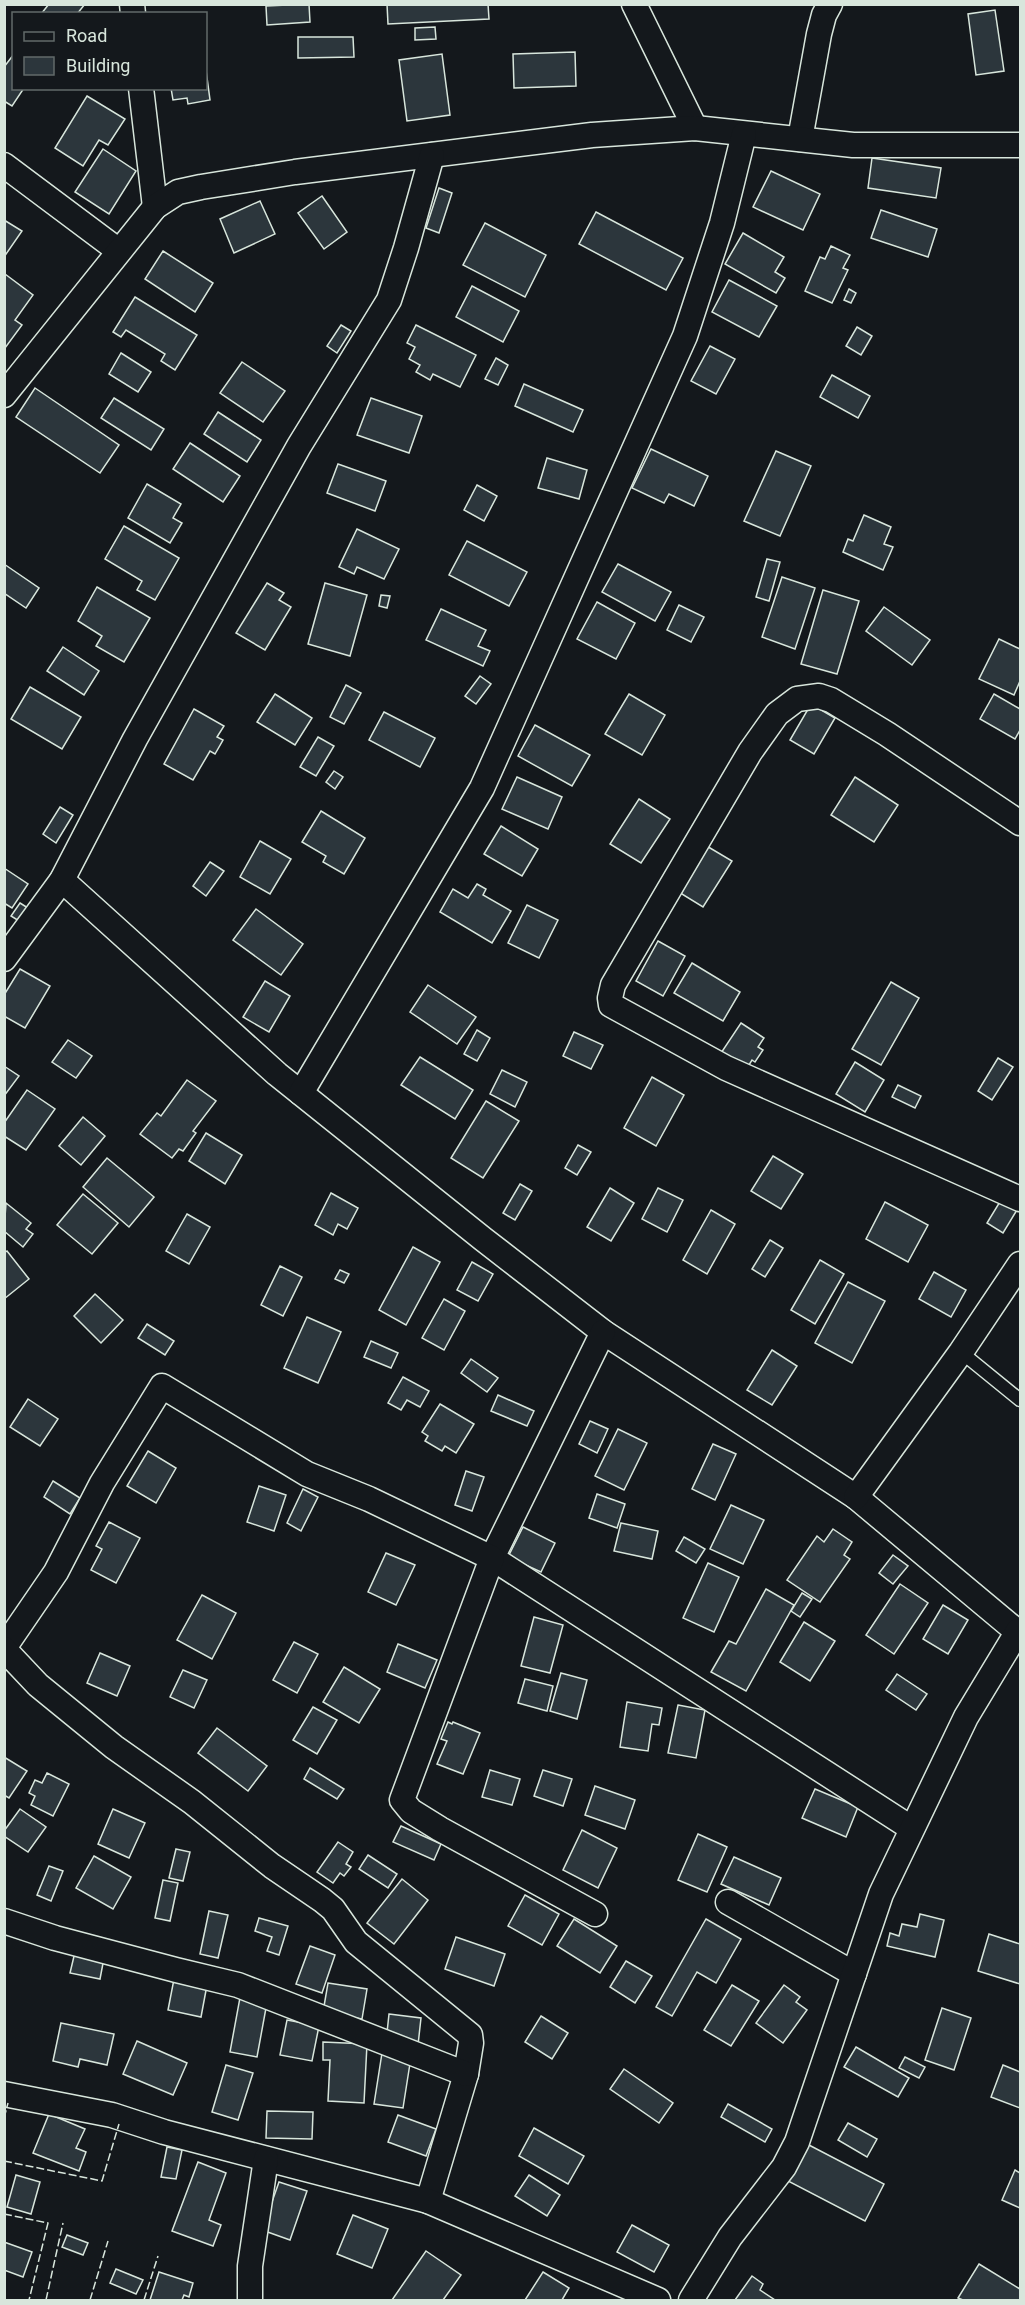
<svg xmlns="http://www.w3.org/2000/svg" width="1025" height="2305" viewBox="0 0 1025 2305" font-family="Roboto,sans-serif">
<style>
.building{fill:#2c363c;stroke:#d8e6dc;stroke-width:1.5}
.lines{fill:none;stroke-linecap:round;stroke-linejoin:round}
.service-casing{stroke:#d8e6dc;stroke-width:15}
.minor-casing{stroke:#d8e6dc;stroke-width:27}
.service{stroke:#14181c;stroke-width:12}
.minor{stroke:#14181c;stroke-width:24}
.fence{stroke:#d8e6dc;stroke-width:1.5;stroke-dasharray:8 3;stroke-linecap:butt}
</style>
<rect width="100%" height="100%" fill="#14181c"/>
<g class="building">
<path d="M49,4H85L77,14H41Z"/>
<path d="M309,4L310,22L267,25L266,6Z"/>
<path d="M387,4H488L489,19L388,24Z"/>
<path d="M995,10L1004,71L976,75L968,14Z"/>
<path d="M435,27L436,39L415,40V28Z"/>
<path d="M298,37H353L354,57L298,58Z"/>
<path d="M575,52L576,86L514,88L513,54Z"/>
<path d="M14,54V88H24L12,106L4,101V67Z"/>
<path d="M442,54L450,115L407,121L399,60Z"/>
<path d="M206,70L210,100L188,104L187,98L173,100L171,88H206Z"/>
<path d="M87,96L125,119L108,145L99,140L83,166L55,148Z"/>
<path d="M103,149L136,171L109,214L75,192Z"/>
<path d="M872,158L941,168L936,198L868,188Z"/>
<path d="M771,171L820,194L803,230L753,207Z"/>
<path d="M439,188L452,193L439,233L426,228Z"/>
<path d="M322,196L347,232L324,249L298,213Z"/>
<path d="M260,201L275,234L234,253L220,219Z"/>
<path d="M881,210L937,229L928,257L871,238Z"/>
<path d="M596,212L683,258L666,290L579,244Z"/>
<path d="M4,220L22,231L4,257Z"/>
<path d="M485,223L546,255L525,297L463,265Z"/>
<path d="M743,233L784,257L775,272L785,278L776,293L725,264Z"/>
<path d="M831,246L850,255L843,268L848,270L832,303L805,291L820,257L825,259Z"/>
<path d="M163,251L213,283L195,312L145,279Z"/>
<path d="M5,274L33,295L15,320L22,325L5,348Z"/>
<path d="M729,280L777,306L759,337L712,312Z"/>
<path d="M472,286L519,311L503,342L456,317Z"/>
<path d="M849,289L856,293L851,303L844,300Z"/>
<path d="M135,297L197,335L175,370L161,361L165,354L126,330L121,337L113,332Z"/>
<path d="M341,325L351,331L337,353L327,346Z"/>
<path d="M416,325L476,355L460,387L433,374L430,380L416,372L420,365L409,359L415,347L407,343Z"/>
<path d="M857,327L872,336L861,355L846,346Z"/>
<path d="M710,346L735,359L716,394L691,381Z"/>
<path d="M121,353L151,372L138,392L109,374Z"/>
<path d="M496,358L508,365L498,385L485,379Z"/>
<path d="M242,362L285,391L263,422L220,393Z"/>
<path d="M832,375L870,396L858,418L820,397Z"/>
<path d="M524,384L583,410L573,432L515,406Z"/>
<path d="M35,388L119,445L100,473L16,417Z"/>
<path d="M114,398L164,429L151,450L101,418Z"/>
<path d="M371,398L422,416L409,453L357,435Z"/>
<path d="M218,412L261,440L247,462L204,434Z"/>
<path d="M190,443L240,476L223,502L173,469Z"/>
<path d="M651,449L708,476L694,506L669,494L664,503L632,488Z"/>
<path d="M776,451L811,466L780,536L744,521Z"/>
<path d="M547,458L587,470L579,499L538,488Z"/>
<path d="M338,464L386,481L375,511L327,493Z"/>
<path d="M147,484L181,504L173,518L182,523L170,543L128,518Z"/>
<path d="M477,485L497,496L484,521L464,510Z"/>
<path d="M864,515L891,527L884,544L893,547L883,570L843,552L848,539L853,541Z"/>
<path d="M124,526L179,558L155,600L137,590L142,581L105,559Z"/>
<path d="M357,529L399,549L384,579L357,567L354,574L339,567Z"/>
<path d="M467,541L527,572L509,606L449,575Z"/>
<path d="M767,559L780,562L769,601L756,597Z"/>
<path d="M4,564L39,588L26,608L4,593Z"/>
<path d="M618,564L671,592L655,621L602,592Z"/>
<path d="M782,577L815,588L795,649L762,637Z"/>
<path d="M267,583L284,593L279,600L291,607L265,650L236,633Z"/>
<path d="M325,583L367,595L350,656L308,644Z"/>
<path d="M97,587L150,618L124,662L96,646L102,636L78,621Z"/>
<path d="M823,590L859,601L837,674L801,664Z"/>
<path d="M381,595L390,596L387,608L379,606Z"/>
<path d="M597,602L635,623L616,659L577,639Z"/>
<path d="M679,605L704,617L691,642L667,630Z"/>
<path d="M884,607L930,640L912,665L866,631Z"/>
<path d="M441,609L486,630L478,646L490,651L483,666L426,640Z"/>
<path d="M999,639L1020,649V681L1014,695L979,679Z"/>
<path d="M63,647L99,671L84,695L47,671Z"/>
<path d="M480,676L491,684L476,704L465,696Z"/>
<path d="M346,685L361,693L344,724L330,717Z"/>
<path d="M30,687L81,717L62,749L11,719Z"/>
<path d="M275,694L312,718L295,745L257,722Z"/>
<path d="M629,694L665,715L642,755L605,734Z"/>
<path d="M994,694L1020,709V730L1015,739L980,719Z"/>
<path d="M811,704L835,718L814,754L790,740Z"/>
<path d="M194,709L224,726L217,737L223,740L215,754L210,751L193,780L164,764Z"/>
<path d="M384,712L435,738L420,767L369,740Z"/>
<path d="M535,725L590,755L572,786L518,756Z"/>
<path d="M318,737L334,746L316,776L300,767Z"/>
<path d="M334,771L343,777L335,789L326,782Z"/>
<path d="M517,777L562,797L548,829L502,809Z"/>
<path d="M855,777L898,805L874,842L831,815Z"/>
<path d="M639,799L670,819L641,863L610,844Z"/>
<path d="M60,807L73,815L56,843L43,834Z"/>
<path d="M321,811L365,838L344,874L323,862L326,856L302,842Z"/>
<path d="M501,826L538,849L522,876L484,854Z"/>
<path d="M260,841L291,859L270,894L240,877Z"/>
<path d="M705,845L732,861L703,907L677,891Z"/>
<path d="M210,862L224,871L206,896L193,886Z"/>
<path d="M4,868L28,884L12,908L4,903Z"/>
<path d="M477,884L486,889L483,895L511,911L492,943L440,912L453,889L468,898Z"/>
<path d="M20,903L28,908L19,921L11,916Z"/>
<path d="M527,905L558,920L539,958L508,943Z"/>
<path d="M256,909L303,944L281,975L233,940Z"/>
<path d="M658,941L685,956L663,996L636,981Z"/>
<path d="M692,963L740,992L723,1021L674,993Z"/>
<path d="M20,969L50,986L25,1028L4,1016V995Z"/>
<path d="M265,981L290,996L269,1032L243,1017Z"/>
<path d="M891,982L919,998L881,1065L852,1049Z"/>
<path d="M428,985L476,1017L457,1044L410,1012Z"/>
<path d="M741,1023L764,1038L758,1047L763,1050L755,1062L752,1060L744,1073L719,1056Z"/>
<path d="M477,1030L490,1038L477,1061L464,1054Z"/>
<path d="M574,1032L603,1045L591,1069L563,1056Z"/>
<path d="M68,1040L92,1056L76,1078L52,1062Z"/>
<path d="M420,1057L473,1090L455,1119L401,1085Z"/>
<path d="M998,1058L1013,1067L992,1100L978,1091Z"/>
<path d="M855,1062L884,1080L865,1112L836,1094Z"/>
<path d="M4,1066L19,1076L4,1096Z"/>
<path d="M502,1070L527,1082L515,1107L490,1094Z"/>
<path d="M652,1077L684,1095L656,1146L624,1128Z"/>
<path d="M187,1080L216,1101L193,1131L196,1133L183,1151L179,1149L172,1158L140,1134L157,1113L161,1116Z"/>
<path d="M898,1085L921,1096L915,1108L892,1097Z"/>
<path d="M27,1090L55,1109L26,1150L4,1136V1123Z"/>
<path d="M486,1101L519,1121L483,1178L451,1158Z"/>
<path d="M83,1117L105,1136L81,1165L59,1146Z"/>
<path d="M206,1133L242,1155L225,1184L189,1161Z"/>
<path d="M578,1145L591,1152L577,1175L565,1168Z"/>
<path d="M773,1156L803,1174L781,1209L751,1191Z"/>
<path d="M107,1158L154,1197L129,1227L83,1187Z"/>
<path d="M520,1184L532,1191L515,1220L503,1213Z"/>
<path d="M610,1188L634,1203L611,1241L587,1227Z"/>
<path d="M658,1188L683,1200L667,1232L642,1219Z"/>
<path d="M331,1193L358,1208L347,1229L338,1224L333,1235L315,1225Z"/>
<path d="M83,1194L118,1223L92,1254L57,1225Z"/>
<path d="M1004,1195L1020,1205L1003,1233L987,1223Z"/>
<path d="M885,1202L928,1225L908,1262L866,1239Z"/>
<path d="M6,1203L31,1223L26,1229L33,1234L23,1247L4,1231Z"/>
<path d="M711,1210L735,1224L707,1274L683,1260Z"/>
<path d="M187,1214L210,1227L189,1264L166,1251Z"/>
<path d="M770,1240L783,1248L765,1277L752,1269Z"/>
<path d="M413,1247L440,1262L406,1325L379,1310Z"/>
<path d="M7,1251L29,1279L4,1299V1253Z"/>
<path d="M820,1260L844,1274L815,1324L791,1310Z"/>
<path d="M472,1262L493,1274L478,1301L457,1290Z"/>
<path d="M280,1266L302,1277L283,1316L261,1305Z"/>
<path d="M340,1270L349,1274L344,1283L335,1279Z"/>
<path d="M934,1272L966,1290L951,1317L919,1299Z"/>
<path d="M848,1282L885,1301L852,1363L815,1343Z"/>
<path d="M95,1294L123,1320L101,1343L74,1316Z"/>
<path d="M444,1299L465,1311L444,1350L422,1338Z"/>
<path d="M307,1317L341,1332L318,1383L284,1368Z"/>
<path d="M147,1324L174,1341L165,1355L138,1338Z"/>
<path d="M371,1341L398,1353L391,1368L364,1357Z"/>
<path d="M772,1350L797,1366L772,1405L747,1390Z"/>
<path d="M471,1359L498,1378L487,1392L461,1373Z"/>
<path d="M403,1377L429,1391L420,1407L407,1400L401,1410L388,1403Z"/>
<path d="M498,1395L534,1411L527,1426L491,1411Z"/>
<path d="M28,1399L58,1419L40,1446L10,1427Z"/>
<path d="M440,1404L474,1424L456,1453L445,1446L442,1451L425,1441L428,1436L422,1432Z"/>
<path d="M590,1421L608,1429L597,1453L579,1444Z"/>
<path d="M618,1429L647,1443L624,1490L595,1476Z"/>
<path d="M713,1444L736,1454L715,1500L692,1489Z"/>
<path d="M148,1451L176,1468L156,1503L127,1486Z"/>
<path d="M466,1471L484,1477L472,1511L455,1505Z"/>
<path d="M53,1481L80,1498L70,1514L44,1497Z"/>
<path d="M259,1486L286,1495L274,1531L247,1522Z"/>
<path d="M303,1489L318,1497L301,1531L287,1523Z"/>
<path d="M597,1494L625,1504L617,1528L589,1518Z"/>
<path d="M731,1505L764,1520L743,1564L710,1549Z"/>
<path d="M109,1522L140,1538L116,1583L91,1570L102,1549L96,1546Z"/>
<path d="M621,1523L658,1531L652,1559L614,1551Z"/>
<path d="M523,1527L555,1543L541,1572L508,1557Z"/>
<path d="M833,1529L852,1542L844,1555L850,1559L820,1602L787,1580L817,1536L824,1542Z"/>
<path d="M684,1537L705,1549L696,1563L676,1551Z"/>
<path d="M386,1553L415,1565L396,1605L368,1592Z"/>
<path d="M893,1555L908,1566L893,1584L879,1573Z"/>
<path d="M708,1563L739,1577L714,1632L683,1618Z"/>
<path d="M900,1584L928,1603L894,1654L866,1635Z"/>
<path d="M766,1589L794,1605L746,1691L711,1672L729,1641L736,1644Z"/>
<path d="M802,1593L812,1599L800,1617L791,1611Z"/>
<path d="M202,1595L236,1613L212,1659L177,1640Z"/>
<path d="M943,1605L968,1620L948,1654L923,1639Z"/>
<path d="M534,1617L563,1625L550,1673L521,1666Z"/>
<path d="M804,1622L835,1641L810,1681L780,1662Z"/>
<path d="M294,1642L318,1654L297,1693L273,1680Z"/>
<path d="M398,1644L437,1660L425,1688L387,1672Z"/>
<path d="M100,1653L130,1666L117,1696L87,1683Z"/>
<path d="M344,1667L380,1689L359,1723L323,1702Z"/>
<path d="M183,1670L207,1680L194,1708L170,1697Z"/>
<path d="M561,1673L587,1680L577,1719L550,1711Z"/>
<path d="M897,1674L927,1694L916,1710L886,1690Z"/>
<path d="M525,1679L553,1686L547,1711L518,1703Z"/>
<path d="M627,1702L662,1708L659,1725L652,1724L648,1751L620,1747Z"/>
<path d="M678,1705L705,1710L696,1758L668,1753Z"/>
<path d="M313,1707L337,1720L317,1754L293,1740Z"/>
<path d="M448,1722L452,1724L453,1722L480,1733L463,1774L437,1764L447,1741L441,1739Z"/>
<path d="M217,1728L267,1766L248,1791L198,1753Z"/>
<path d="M4,1757L27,1771L9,1798L4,1795Z"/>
<path d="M310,1768L344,1789L337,1799L304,1779Z"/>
<path d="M490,1770L520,1779L512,1805L482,1797Z"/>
<path d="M543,1770L572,1779L563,1806L534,1796Z"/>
<path d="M47,1773L69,1784L53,1816L31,1805L35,1796L29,1793L35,1780L42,1783Z"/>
<path d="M595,1786L635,1800L625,1829L585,1815Z"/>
<path d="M815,1789L858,1807L846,1837L802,1818Z"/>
<path d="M20,1809L46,1827L28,1852L4,1836V1831Z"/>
<path d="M113,1809L145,1823L129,1858L98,1844Z"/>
<path d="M401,1826L441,1844L434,1860L393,1842Z"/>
<path d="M582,1830L617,1848L598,1888L563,1870Z"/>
<path d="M698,1834L727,1847L707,1892L678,1880Z"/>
<path d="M338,1842L353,1852L346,1864L351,1867L344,1876L340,1873L333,1883L317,1872Z"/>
<path d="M176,1849L190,1852L183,1881L169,1878Z"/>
<path d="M368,1855L397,1874L388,1888L359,1869Z"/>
<path d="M94,1856L131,1877L113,1909L76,1888Z"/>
<path d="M734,1857L781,1878L769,1905L721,1884Z"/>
<path d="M49,1866L63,1871L51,1901L37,1895Z"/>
<path d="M402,1879L428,1900L394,1944L367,1923Z"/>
<path d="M163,1880L178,1883L170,1921L155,1918Z"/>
<path d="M525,1895L559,1914L542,1945L508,1926Z"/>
<path d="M209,1911L228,1915L218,1958L200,1954Z"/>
<path d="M920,1914L944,1920L935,1957L887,1946L890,1933L899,1936L902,1924L917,1927Z"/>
<path d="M259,1918L288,1926L279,1955L267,1951L272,1937L255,1931Z"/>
<path d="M574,1919L617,1946L600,1973L557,1946Z"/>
<path d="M706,1919L741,1939L716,1983L697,1972L672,2016L656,2007Z"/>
<path d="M989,1934L1020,1944V1984L978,1971Z"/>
<path d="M456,1937L505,1954L494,1986L445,1969Z"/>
<path d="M310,1946L335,1955L322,1993L296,1984Z"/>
<path d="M75,1952L104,1958L100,1979L70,1973Z"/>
<path d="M626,1961L652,1976L635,2003L610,1987Z"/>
<path d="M174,1979L207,1985L201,2017L168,2010Z"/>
<path d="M328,1983L367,1989L362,2019L323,2012Z"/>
<path d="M732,1985L759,2001L731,2046L704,2030Z"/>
<path d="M784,1985L800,1997L796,2002L807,2010L783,2043L756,2023Z"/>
<path d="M241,1992L268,1997L257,2057L230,2052Z"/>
<path d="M942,2008L971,2018L954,2070L925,2060Z"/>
<path d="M389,2014L421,2018L418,2045L386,2042Z"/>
<path d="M541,2016L568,2033L552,2059L525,2042Z"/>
<path d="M287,2020L319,2026L312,2061L280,2055Z"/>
<path d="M61,2023L114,2034L107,2065L80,2059L78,2067L53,2061Z"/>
<path d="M137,2041L187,2063L173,2095L123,2074Z"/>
<path d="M323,2042L367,2044L364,2103L328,2101L330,2060H323Z"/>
<path d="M856,2047L909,2078L898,2097L844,2067Z"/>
<path d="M382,2053L411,2057L403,2108L374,2104Z"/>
<path d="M905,2057L925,2067L919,2078L899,2068Z"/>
<path d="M226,2065L253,2073L238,2120L212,2112Z"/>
<path d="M1003,2065L1020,2072V2108L991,2097Z"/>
<path d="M624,2069L673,2103L659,2123L610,2089Z"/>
<path d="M728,2104L772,2129L765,2142L721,2117Z"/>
<path d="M267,2111L313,2112L312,2139L266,2138Z"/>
<path d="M49,2114L85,2129L76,2148L86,2152L79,2171L33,2153Z"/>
<path d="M398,2115L436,2129L426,2156L388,2142Z"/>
<path d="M848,2123L877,2139L867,2157L838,2140Z"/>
<path d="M534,2128L584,2156L568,2184L519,2156Z"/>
<path d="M807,2144L884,2184L865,2221L788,2181Z"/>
<path d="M167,2147L182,2150L176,2179L161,2177Z"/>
<path d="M198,2162L226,2173L209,2220L221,2225L213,2246L172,2231Z"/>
<path d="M1015,2170L1020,2173V2208L1002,2200Z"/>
<path d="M16,2175L40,2182L31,2214L7,2207Z"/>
<path d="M529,2175L560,2195L547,2216L515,2196Z"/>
<path d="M279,2182L307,2191L290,2240L262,2230Z"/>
<path d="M353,2215L388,2229L372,2268L337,2254Z"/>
<path d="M632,2225L669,2245L654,2272L617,2252Z"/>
<path d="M67,2235L88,2243L83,2255L62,2247Z"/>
<path d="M4,2242L32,2252L23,2277L4,2270Z"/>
<path d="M426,2251L461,2275L443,2300H392Z"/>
<path d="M979,2264L1020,2289V2300H963L958,2298Z"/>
<path d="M116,2269L143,2280L136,2294L110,2283Z"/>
<path d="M159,2272L193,2283L189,2297L184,2295L182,2300H150Z"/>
<path d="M543,2272L569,2288L562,2300H525Z"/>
<path d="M752,2276L763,2284L760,2290L775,2300H735Z"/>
</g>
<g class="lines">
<g class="service-casing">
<path id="service" d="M961,1352L1020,1400"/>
</g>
<g class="minor-casing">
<g id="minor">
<path d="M132,4L133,14"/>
<path d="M634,4L695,128"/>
<path d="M141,88L155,207"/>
<path d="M800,139L819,34L824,15L830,4"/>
<path d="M4,165L119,251"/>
<path d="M4,395L155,207L178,192L201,187L295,172L592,135L695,128L853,145H1020"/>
<path d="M1020,823L887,734L831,700L819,696L797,699L777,714L750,752L613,985L610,998L611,1005L726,1068L1020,1199"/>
<path d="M62,880L277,1074L483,1239L603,1332L856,1497L1020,1634"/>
<path d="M4,959L62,880L135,739L299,446L389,300L406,248L432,155"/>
<path d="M301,1093L482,788L685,336L722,223L744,134"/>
<path d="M603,1332L492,1558L911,1828"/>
<path d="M856,1497L961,1352L1020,1264"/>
<path d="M4,1648L56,1572L102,1483L162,1386L307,1474L369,1499L492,1558L402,1800L411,1811L440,1829L595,1914"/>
<path d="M4,1649L38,1685L114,1747L192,1802L272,1866L322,1900L333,1909L356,1942L470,2035L471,2043L466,2074L428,2201"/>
<path d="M728,1902L854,1974"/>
<path d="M4,1921L55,1938L176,1970L238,1985L466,2074"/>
<path d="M4,2094L112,2115L164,2132L428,2201L658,2300"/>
<path d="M250,2300V2266L266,2159"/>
<path d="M691,2300L730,2237L784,2167L797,2142L881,1894L966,1717L1018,1631"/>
</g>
</g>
<use href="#service" class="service"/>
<use href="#minor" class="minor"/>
<g class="fence">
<path d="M4,2118L8,2103"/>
<path d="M4,2161L102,2181L119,2124"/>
<path d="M4,2214L48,2223L29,2300"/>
<path d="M46,2300L63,2223"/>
<path d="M90,2300L108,2241"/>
<path d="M144,2300L158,2256"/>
</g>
</g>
<rect width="1025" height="2305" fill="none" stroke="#d8e6dc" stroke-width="12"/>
<rect x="12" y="12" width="195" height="78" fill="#14181c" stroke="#626a69" stroke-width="1.5"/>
<rect x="24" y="32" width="30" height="9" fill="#14181c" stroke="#626a69" stroke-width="1.5"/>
<text x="66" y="42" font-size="18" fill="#d8e6dc">Road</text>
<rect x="24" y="57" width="30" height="18" fill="#2c363c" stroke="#626a69" stroke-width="1.5"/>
<text x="66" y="72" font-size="18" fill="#d8e6dc">Building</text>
</svg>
